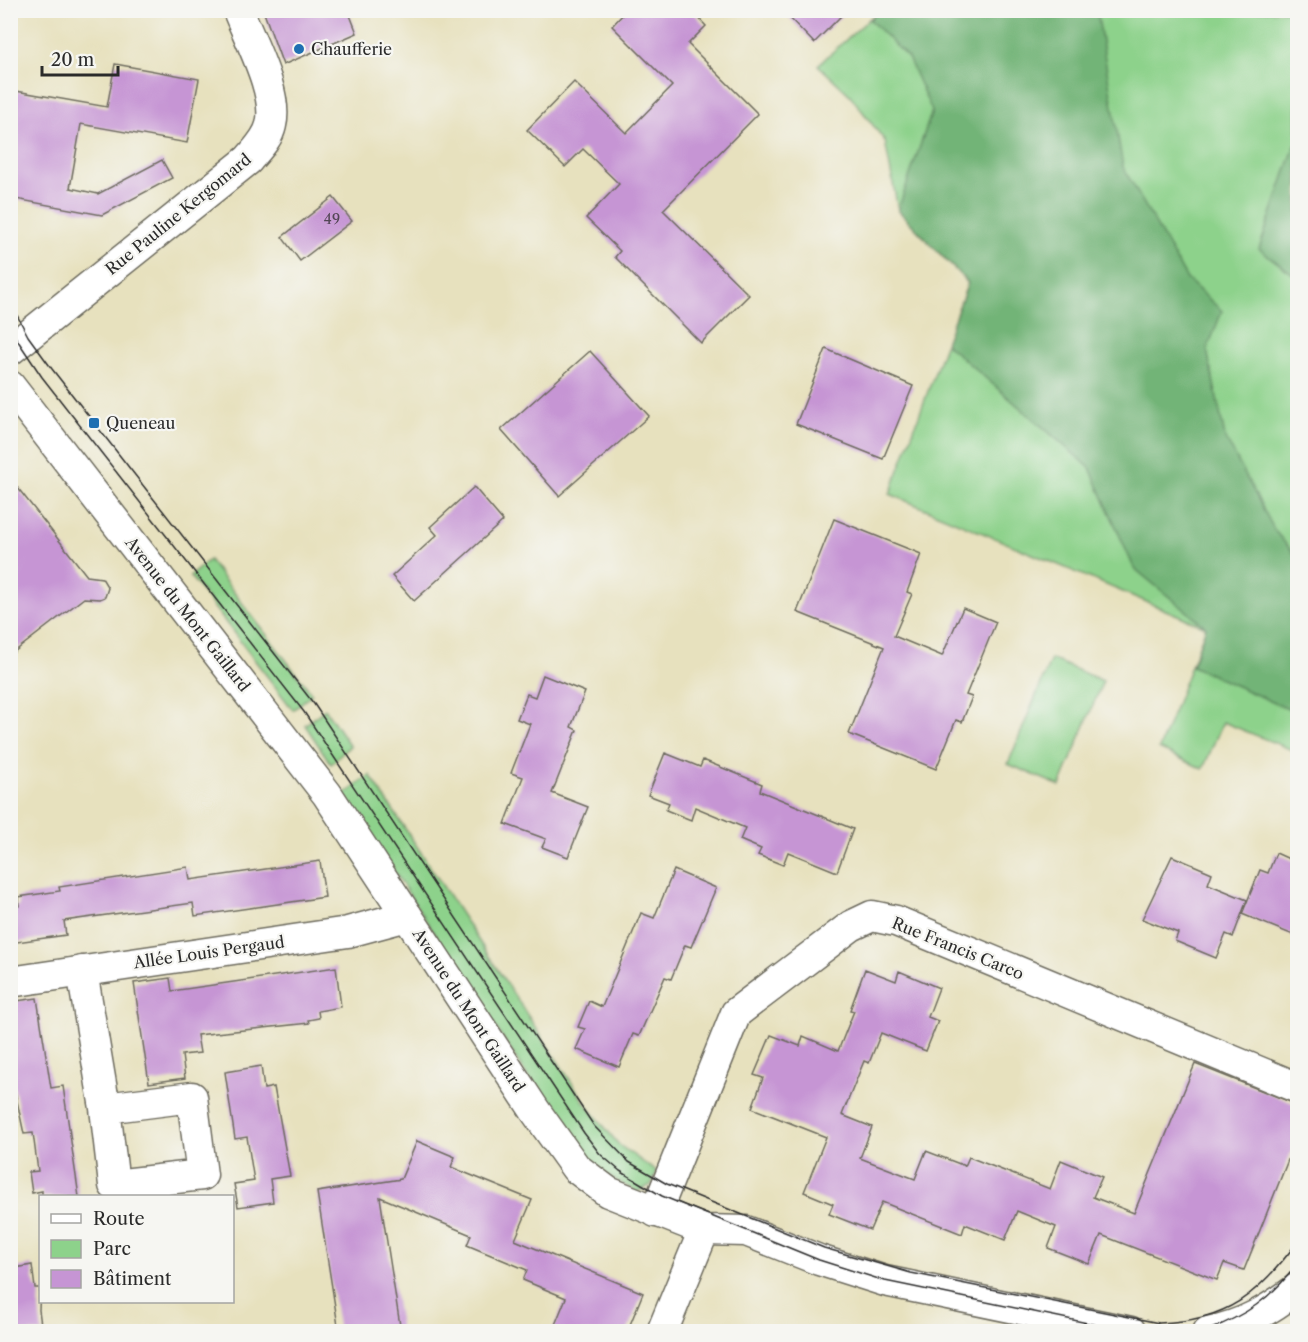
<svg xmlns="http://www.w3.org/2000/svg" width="1308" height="1342" viewBox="0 0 1308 1342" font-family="'Libre Caslon Text',serif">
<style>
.green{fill:#8dd28b;stroke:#5c7e5b;stroke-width:1.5}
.forest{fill:#72b477;stroke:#4e7051;stroke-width:1.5}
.building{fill:#c695d4}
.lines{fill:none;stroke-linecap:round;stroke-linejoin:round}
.street-casing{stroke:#6d6b5e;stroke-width:33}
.street{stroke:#fff;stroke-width:30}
.tram{stroke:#2b2b2b;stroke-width:1.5}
.poi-dot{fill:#1f6fb2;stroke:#f6f6f2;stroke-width:2}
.labels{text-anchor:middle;stroke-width:4.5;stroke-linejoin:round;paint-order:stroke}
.number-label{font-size:14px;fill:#524655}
.poi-label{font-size:16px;fill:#2b2b2b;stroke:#f6f6f2;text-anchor:start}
.street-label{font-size:16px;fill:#2b2b2b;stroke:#f6f6f2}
</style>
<rect width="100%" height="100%" fill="#f6f6f2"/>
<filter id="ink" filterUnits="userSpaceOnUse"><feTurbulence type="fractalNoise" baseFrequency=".0167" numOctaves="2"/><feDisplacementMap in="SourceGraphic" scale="12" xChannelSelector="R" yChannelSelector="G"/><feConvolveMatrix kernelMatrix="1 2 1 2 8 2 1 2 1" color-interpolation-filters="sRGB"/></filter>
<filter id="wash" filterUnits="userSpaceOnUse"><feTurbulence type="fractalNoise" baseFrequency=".008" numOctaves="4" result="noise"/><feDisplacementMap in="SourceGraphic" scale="24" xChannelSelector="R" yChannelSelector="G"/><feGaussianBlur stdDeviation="1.35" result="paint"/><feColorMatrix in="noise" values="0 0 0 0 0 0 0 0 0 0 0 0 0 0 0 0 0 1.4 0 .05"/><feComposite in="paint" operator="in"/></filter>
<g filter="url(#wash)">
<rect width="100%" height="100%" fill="#e7e1be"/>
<g class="green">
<path d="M878,11H1297V752L1223,722L1203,769L1159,749L1206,627L890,494L968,283L898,210L885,141L850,95L818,65Z"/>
<path d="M209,560L312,694L293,710L190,576Z"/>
<path d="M1051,659L1103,681L1060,786L1008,764Z"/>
<path d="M325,709L350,746L331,764L305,725Z"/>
<path d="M370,775L585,1103L619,1145L657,1172L651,1185L637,1192L590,1166L570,1141L344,795Z"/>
</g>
<g class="forest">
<path d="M878,10L1097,11L1123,167L1187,279L1222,311L1207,350L1225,437L1275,531L1297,557V713L1192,666L1206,627L1134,568L1090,468L945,343L968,283L898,210L932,111L908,58L870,20Z"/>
<path d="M1295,145L1298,149L1297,277L1259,249Z"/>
</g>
<g id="blocks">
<g class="building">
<path d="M263,10H348L357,33L283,65Z"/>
<path d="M627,10H691L706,26L688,44L758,114L663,210L749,295L701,343L615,257L620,251L586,218L619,184L583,149L565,167L527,130L574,82L626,133L672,86L612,26Z"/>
<path d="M782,10H847L814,43Z"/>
<path d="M115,64L199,79L187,143L81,124L70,188L98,194L162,160L172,178L102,215L10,198V90L107,107Z"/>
<path d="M333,197L352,221L300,261L282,237Z"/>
<path d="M826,349L913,386L883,459L796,424Z"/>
<path d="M590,351L649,416L559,496L501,430Z"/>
<path d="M10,478L87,576L102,578L108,588L105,597L100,599L84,598L10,655Z"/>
<path d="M474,487L503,521L414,601L392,576L437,535L430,527Z"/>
<path d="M834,519L921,554L907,592L912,594L894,636L942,656L963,608L996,622L966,695L972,697L962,722L956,720L936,769L849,734L884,647L797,612Z"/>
<path d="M543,675L585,692L571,727L577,730L552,793L588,807L568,857L542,847L546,839L505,824L523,777L511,773L530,724L517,719L527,694L535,697Z"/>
<path d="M665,753L700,767L703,760L762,784L760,791L853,829L837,872L788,852L783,865L758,855L761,849L740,840L745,828L695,807L691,820L666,810L669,803L648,795Z"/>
<path d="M1276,853L1298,863V937L1242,914L1260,870L1268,873Z"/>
<path d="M1172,856L1212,873L1208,884L1247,900L1233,937L1226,934L1216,958L1175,941L1178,933L1142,919Z"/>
<path d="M320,861L325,897L195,916L193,903L128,912L64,921L66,935L10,943V908L19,906L18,897L60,891L59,887L188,867L190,880Z"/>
<path d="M674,870L716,888L691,947L685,945L671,979L665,977L639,1036L633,1034L619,1067L576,1049L585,1029L578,1027L589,1001L602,1007L641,913L654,918Z"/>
<path d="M336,967L341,1007L318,1011L319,1018L308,1020L309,1023L197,1035L200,1053L182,1055L185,1078L149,1083L134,983L170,978L172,991Z"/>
<path d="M865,969L896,981L899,971L939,988L928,1017L938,1021L926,1051L881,1033L869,1063L864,1061L842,1115L872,1127L860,1158L915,1179L926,1151L965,1166L969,1157L1050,1189L1061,1160L1102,1177L1093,1197L1134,1213L1195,1064L1298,1105V1135L1244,1270L1224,1263L1217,1280L1101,1235L1089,1264L1048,1248L1056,1227L1017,1211L1005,1240L965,1224L962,1234L882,1202L870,1230L829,1214L833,1204L804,1192L826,1137L752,1108L763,1078L754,1075L771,1035L800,1046L803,1036L838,1051L854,1011L850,1010Z"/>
<path d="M37,998L51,1088L63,1086L79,1197H42V1191L32,1193L29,1172L38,1171L33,1133L24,1134L10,1068V1002Z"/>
<path d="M261,1066L264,1089L274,1087L290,1176L270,1179L273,1202L238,1207L234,1184L254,1181L247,1137L235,1139L225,1072Z"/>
<path d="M417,1141L455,1157L451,1167L532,1200L515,1240L643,1293L627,1332H552L566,1298L523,1280L527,1270L467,1245L471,1235L380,1197L401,1332H339L317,1192L401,1179Z"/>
<path d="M32,1265L35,1288H40L39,1310L42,1332H10V1269Z"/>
</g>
</g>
</g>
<g filter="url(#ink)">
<use href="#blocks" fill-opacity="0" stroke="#6d6b5e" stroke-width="1.5"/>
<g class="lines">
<g class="street-casing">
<g id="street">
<path d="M10,350L248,160C257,149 268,139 271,125C279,94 250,41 238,10"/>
<path d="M10,386L327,794L536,1112L576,1168L608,1192L704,1230L746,1231L819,1260L885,1281L1131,1332"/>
<path d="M82,971L105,1108L114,1185L202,1175L192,1097L105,1108"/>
<path d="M10,982L348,932L407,916"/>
<path d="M656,1212L736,1013L851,926L872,916L896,921L1298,1088"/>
<path d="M662,1332L704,1230"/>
<path d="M1208,1332C1244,1325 1269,1310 1298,1288"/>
</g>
</g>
<use href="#street" class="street"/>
<g class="tram">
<path d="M10,302L28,336L52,369L314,704L594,1126L629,1162L667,1184L824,1248L911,1273L1159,1323C1227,1321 1259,1294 1298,1241"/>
<path d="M10,329L42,377L304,712L584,1133L600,1154L620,1171L662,1196L819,1260L885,1281L1131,1332"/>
<path d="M1204,1332C1246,1315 1270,1300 1298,1263"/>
</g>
</g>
</g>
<g class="poi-dot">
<circle cx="299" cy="49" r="6"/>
<rect x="88" y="417" width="12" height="12" rx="3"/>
</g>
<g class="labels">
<g class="number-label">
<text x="332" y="224">49</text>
</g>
<g class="poi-label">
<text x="311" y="55">Chaufferie</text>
<text x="106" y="429">Queneau</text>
</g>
<g class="street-label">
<text transform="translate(178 214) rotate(-39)" y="6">Rue Pauline Kergomard</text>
<text transform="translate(188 614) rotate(52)" y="6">Avenue du Mont Gaillard</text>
<text transform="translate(958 948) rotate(22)" y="6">Rue Francis Carco</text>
<text transform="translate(209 952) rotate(-8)" y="6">Allée Louis Pergaud</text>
<text transform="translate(469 1010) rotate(57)" y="6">Avenue du Mont Gaillard</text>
</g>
</g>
<rect width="1308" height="1342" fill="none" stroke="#f6f6f2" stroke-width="36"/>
<rect x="39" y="1195" width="195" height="108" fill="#f6f6f2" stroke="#a5a5a2" stroke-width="1.5"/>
<rect x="51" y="1214" width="30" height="9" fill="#ffffff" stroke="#a5a5a2" stroke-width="1.5"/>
<text x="93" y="1225" font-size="18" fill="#2b2b2b">Route</text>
<rect x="51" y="1240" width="30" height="18" fill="#8dd28b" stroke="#a5a5a2" stroke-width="1.5"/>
<text x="93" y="1255" font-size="18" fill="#2b2b2b">Parc</text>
<rect x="51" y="1270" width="30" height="18" fill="#c695d4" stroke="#a5a5a2" stroke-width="1.5"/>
<text x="93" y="1285" font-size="18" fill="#2b2b2b">Bâtiment</text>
<path d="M42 66v9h76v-9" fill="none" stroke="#2b2b2b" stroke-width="3"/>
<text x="51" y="66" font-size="18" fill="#2b2b2b" stroke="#f6f6f2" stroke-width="4.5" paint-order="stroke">20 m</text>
</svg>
